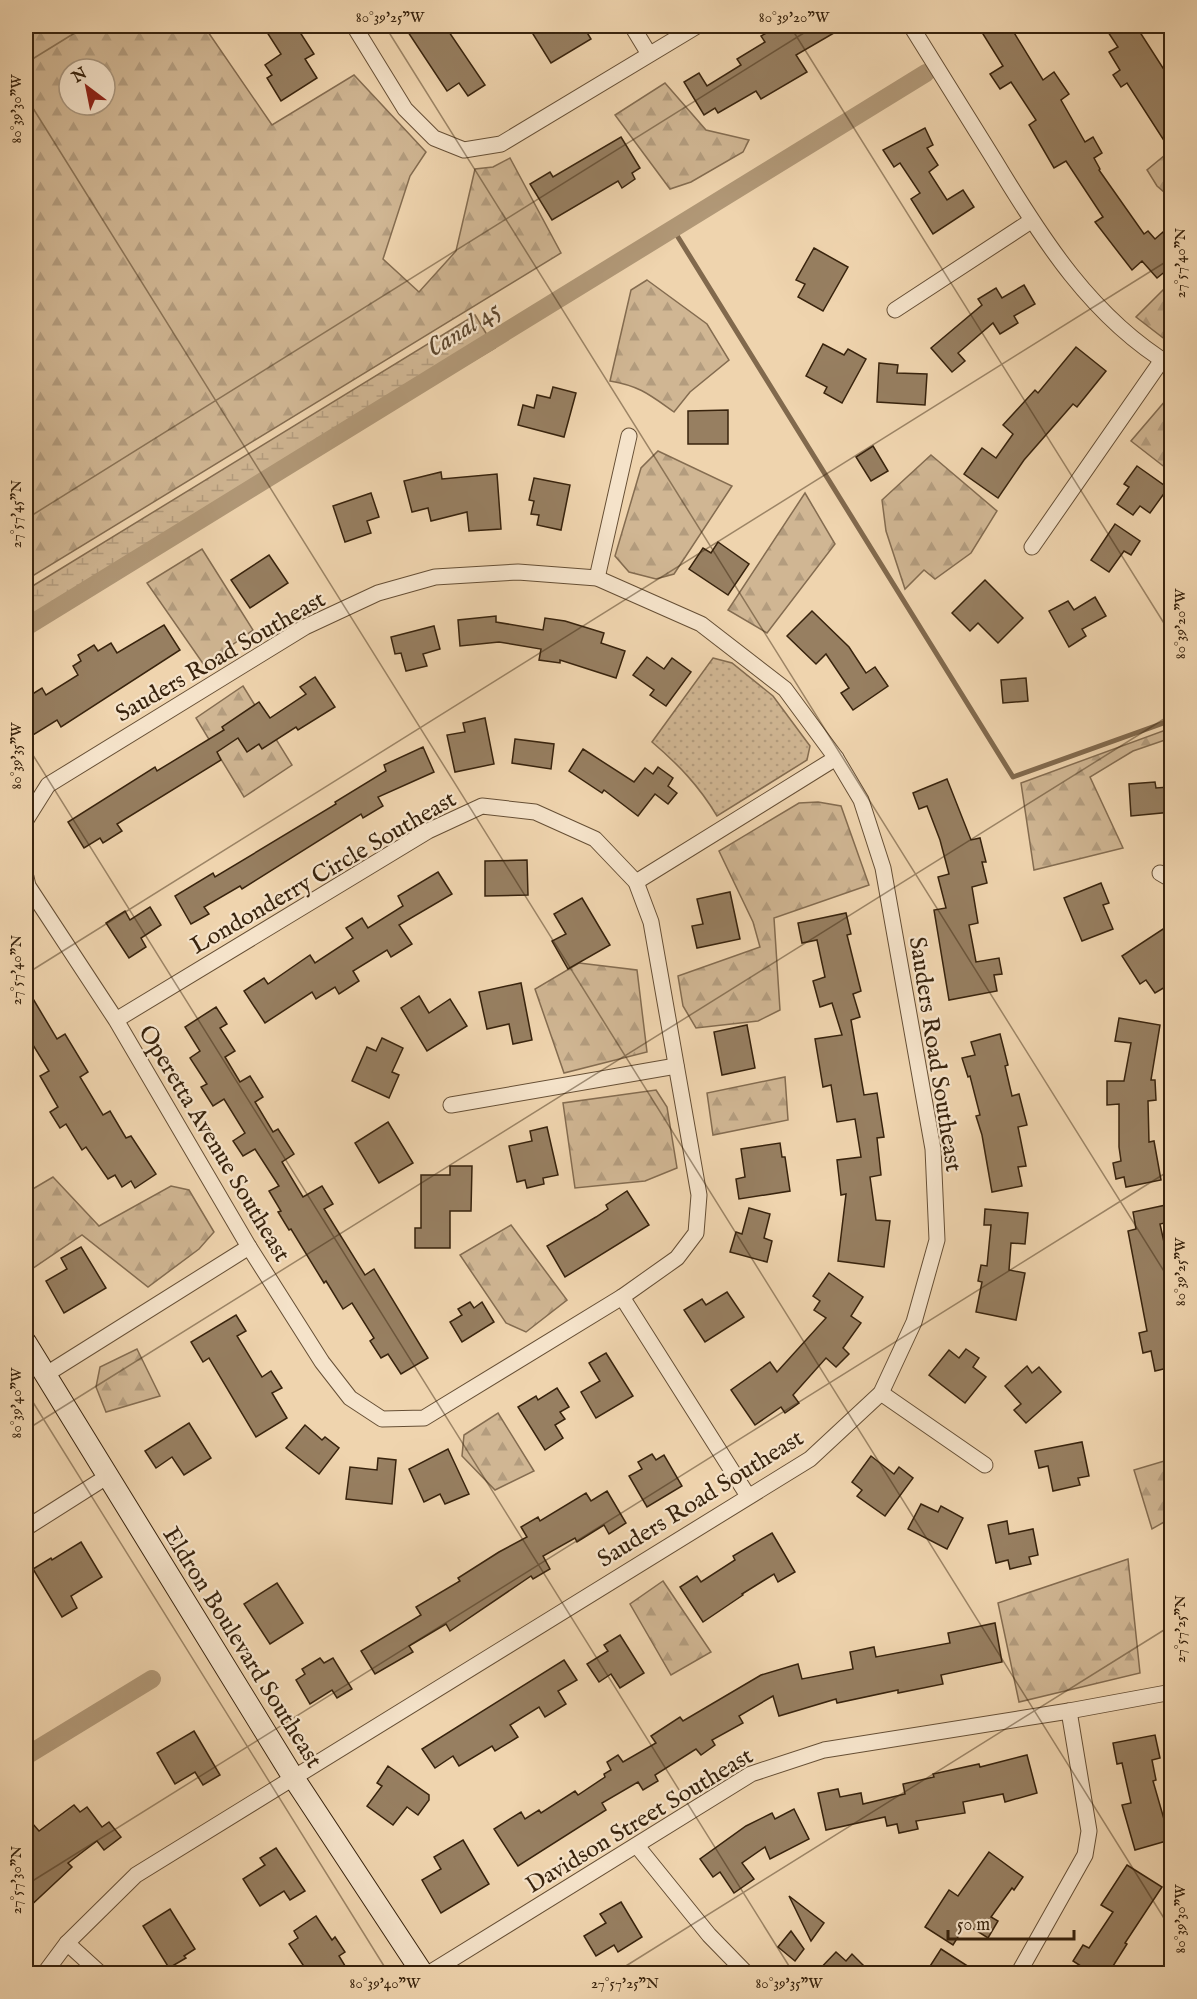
<svg xmlns="http://www.w3.org/2000/svg" width="1197" height="1999" viewBox="0 0 1197 1999" font-family="'IM FELL English',serif">
<style>
.grass{fill:url(#grass-dots);stroke:#846c50;stroke-width:1.5}
.forest{fill:url(#forest-firs);stroke:#846c50;stroke-width:1.5;fill-rule:evenodd}
.wetland{fill:url(#wetland-marsh);stroke:#846c50;stroke-width:1.5}
.lines{fill:none;stroke-linecap:round;stroke-linejoin:round}
.stream{stroke:#81694d;stroke-width:5}
.canal{stroke:#b19877;stroke-width:18}
.building{fill:#977f61;stroke:#38230d;stroke-width:1.5}
.street-casing{stroke:#664f35;stroke-width:17}
.secondary-casing{stroke:#38230d;stroke-width:23}
.street{stroke:#f5e3ca;stroke-width:15}
.secondary{stroke:#f5e3ca;stroke-width:21}
.ticks{fill:none;stroke:#38230d;stroke-width:1.5;stroke-opacity:0.45}
.labels{text-anchor:middle;stroke-width:4.5;stroke-linejoin:round;paint-order:stroke}
.street-label{font-size:24px;fill:#38230d;stroke:#f5e3ca}
.water-label{font-size:26px;font-style:italic;fill:#5c462d;stroke:#f5e3ca}
.neatline{fill:none;stroke:#38230d;stroke-width:2}
.ticks-label{font-size:15px;text-anchor:middle;fill:#38230d}
</style>
<defs>
<pattern id="grass-dots" width="8" height="8" patternUnits="userSpaceOnUse" patternTransform="scale(1.5)"><rect width="8" height="8" fill="#d0b693"/><path d="M2 2h.1M6 6h.1" fill="none" stroke="#b39c7e" stroke-width="1.8" stroke-linecap="round"/></pattern>
<pattern id="forest-firs" width="22" height="20" patternUnits="userSpaceOnUse" patternTransform="scale(1.5)"><rect width="22" height="20" fill="#d0b693"/><path d="M5 1l3.5 6h-7zM16 11l3.5 6h-7z" fill="#b39c7e"/></pattern>
<pattern id="wetland-marsh" width="20" height="14" patternUnits="userSpaceOnUse" patternTransform="scale(1.5)"><rect width="20" height="14" fill="#d0b693"/><path d="M1 5h8M5 5V1M11 12h8M15 12V8" fill="none" stroke="#b39c7e"/></pattern>
</defs>
<rect width="100%" height="100%" fill="#efd4ae"/>
<filter id="stains"><feTurbulence type="fractalNoise" baseFrequency=".00333" numOctaves="4"/><feColorMatrix values="0 0 0 0 .2 0 0 0 0 .09 0 0 0 0 .02 0 0 0 .5 -.17"/></filter>
<radialGradient id="worn" r=".72"><stop offset=".6" stop-color="#630" stop-opacity="0"/><stop offset="1" stop-color="#630" stop-opacity=".3"/></radialGradient>
<path class="grass" d="M713,658L732,663L773,696L810,746L807,760L717,816C699,786 679,765 652,742Z"/>
<g class="forest">
<path d="M26,26H204L272,125L354,75L426,152L410,176L383,259L419,292L456,251L475,169L493,167L510,158L561,253L26,580ZM69,69H105V105H69Z"/>
<path d="M665,83L706,130L749,140L743,152L691,182L670,189L615,115Z"/>
<path d="M1171,150V198L1157,186L1147,170Z"/>
<path d="M647,280L707,324L729,360L690,392L674,412C650,395 640,386 610,381L631,290Z"/>
<path d="M1171,282V344L1136,317Z"/>
<path d="M1171,399H1172L1171,472L1131,441L1166,400Z"/>
<path d="M658,451L732,486L674,574L656,579L629,572L615,556L641,468Z"/>
<path d="M931,455L997,511L971,553L935,579L924,570L905,589L886,531L882,500Z"/>
<path d="M805,493L835,544L767,633L728,610Z"/>
<path d="M202,549L253,630L204,665L147,583Z"/>
<path d="M243,686L292,765L244,797L196,718Z"/>
<path d="M1171,728V738L1133,751L1090,777L1123,848L1034,870L1021,783Z"/>
<path d="M818,802L841,806L869,885L774,918L780,1010L758,1021L696,1028L683,1006L678,976L760,947L753,922L719,851L799,803Z"/>
<path d="M579,963L637,970L647,1052L564,1073L535,989Z"/>
<path d="M785,1077L788,1120L713,1135L707,1093Z"/>
<path d="M656,1090L667,1107L677,1168L645,1181L575,1188L563,1103Z"/>
<path d="M53,1177L99,1226L171,1186L189,1190L214,1232L199,1249L148,1287L82,1235L26,1273V1193Z"/>
<path d="M511,1225L567,1300L526,1332L506,1323L460,1255Z"/>
<path d="M137,1349L160,1396L106,1412L96,1387L100,1367Z"/>
<path d="M498,1413L534,1471L495,1490L462,1456L464,1435Z"/>
<path d="M1171,1459V1518L1152,1529L1134,1470Z"/>
<path d="M1128,1559L1140,1673L1019,1702L998,1603Z"/>
<path d="M663,1581L711,1652L671,1675L630,1604Z"/>
</g>
<path class="wetland" d="M475,315L495,348L26,624V590Z"/>
<g class="lines">
<path class="stream" d="M673,229L1013,777L1172,720"/>
<g class="canal">
<path d="M26,627L926,73"/>
<path d="M26,1756L152,1679"/>
</g>
</g>
<g class="building">
<path d="M263,26H296L314,54L305,59L317,78L281,101L267,78L272,75L265,65L281,54Z"/>
<path d="M404,26H445L485,85L468,96L459,83L447,91Z"/>
<path d="M528,26H566L569,30L577,26H583L591,39L551,63Z"/>
<path d="M779,26H846L796,55L807,72L761,99L756,91L718,113L715,108L704,115L684,82L699,73L707,86L741,65L737,59L765,42L761,36Z"/>
<path d="M978,26H1010L1043,80L1054,72L1069,94L1061,100L1085,142L1093,137L1102,153L1094,158L1100,169L1099,170L1144,234L1148,231L1155,239L1163,232L1172,242V266L1157,278L1142,261L1132,270L1095,222L1103,217L1066,161L1054,168L1029,125L1036,120L1011,82L1000,89L990,74L1003,66Z"/>
<path d="M1104,26H1136L1172,82V153L1127,83L1121,87L1113,75L1120,70L1109,52L1118,47Z"/>
<path d="M925,128L933,145L927,148L938,165L929,172L947,200L963,190L974,207L933,234L911,199L920,193L900,163L894,167L883,150Z"/>
<path d="M621,137L640,168L632,173L635,179L622,188L618,181L552,220L530,184L550,172L553,177Z"/>
<path d="M814,248L848,267L823,311L798,297L805,284L796,280Z"/>
<path d="M1024,285L1035,304L1014,316L1018,323L1000,334L993,323L958,353L965,361L952,372L931,348L982,305L978,299L996,288L1002,298Z"/>
<path d="M823,344L844,355L848,349L866,359L842,403L824,393L827,387L806,376Z"/>
<path d="M1076,347L1106,371L1077,407L1073,404L1024,460L998,498L964,474L982,448L996,458L1013,434L1003,425L1035,390L1038,393Z"/>
<path d="M879,363L898,365L897,373L927,374L925,405L877,402Z"/>
<path d="M553,387L576,393L564,437L518,425L523,405L534,408L537,395L550,398Z"/>
<path d="M728,410V444H688V411Z"/>
<path d="M873,446L888,471L871,481L856,457Z"/>
<path d="M1137,466L1168,488L1150,513L1140,506L1133,515L1117,504L1129,487L1124,484Z"/>
<path d="M441,472L442,479L497,474L501,529L469,531L467,512L431,521L428,508L412,512L404,481Z"/>
<path d="M534,478L570,485L561,530L537,525L539,515L531,514L534,501L529,500Z"/>
<path d="M371,493L379,517L367,521L371,533L345,542L333,506Z"/>
<path d="M1115,524L1140,541L1131,555L1124,551L1109,572L1091,560Z"/>
<path d="M718,542L749,564L728,595L689,569L703,548L711,553Z"/>
<path d="M269,555L288,583L250,608L231,580Z"/>
<path d="M985,580L1023,618L998,643L978,623L970,631L952,613Z"/>
<path d="M1095,597L1106,616L1082,629L1086,636L1069,647L1049,611L1068,601L1074,610Z"/>
<path d="M812,611L849,647L866,673L875,667L888,686L853,710L841,693L849,688L826,654L816,664L787,636Z"/>
<path d="M496,616V622L543,630L545,618L565,621L604,633L601,643L625,651L616,678L560,660V663L539,660L541,649L499,642L460,646L458,620Z"/>
<path d="M164,625L180,650L61,727L57,720L33,735L26,722V698L42,688L46,695L78,675L73,666L81,661L78,655L94,645L98,651L111,643L117,653Z"/>
<path d="M434,626L440,649L423,654L427,666L406,671L401,653L395,654L391,637Z"/>
<path d="M647,657L664,669L672,658L691,672L666,706L650,695L654,690L633,675Z"/>
<path d="M315,677L335,707L298,730L296,727L262,749L259,744L247,752L238,738L217,752L221,760L117,824L122,831L103,843L100,838L84,848L68,822L155,767L157,771L224,730L222,727L259,702L270,718L306,694L300,687Z"/>
<path d="M1026,678L1028,701L1003,703L1001,680Z"/>
<path d="M485,718L494,764L455,772L447,735L465,732L463,723Z"/>
<path d="M515,739L554,744L551,769L512,763Z"/>
<path d="M423,747L434,772L378,797L383,806L363,818L361,814L242,889L240,886L204,907L209,914L191,924L175,896L213,873L215,877L336,804L335,802L386,771L384,765Z"/>
<path d="M583,749L634,782L645,768L653,774L658,767L673,778L668,786L677,793L668,804L655,794L638,816L604,790L602,793L569,771Z"/>
<path d="M947,779L971,840L980,838L986,862H982L987,883L972,887L978,923L969,925L976,962L999,958L1002,974L994,975L997,991L949,1000L934,910L946,908L938,877L949,874L940,840L927,806L919,809L913,793Z"/>
<path d="M1155,782L1156,788L1169,787L1172,812L1131,816L1129,784Z"/>
<path d="M527,860L528,895L485,896V861Z"/>
<path d="M438,872L452,894L399,925L412,944L391,957L387,950L353,971L359,981L339,994L335,987L316,999L312,992L265,1023L244,991L264,978L268,984L310,955L315,963L353,938L346,928L362,918L368,928L403,906L398,896Z"/>
<path d="M1101,883L1109,903L1103,905L1113,929L1082,941L1064,898Z"/>
<path d="M730,892L740,939L697,948L692,926L703,924L697,899Z"/>
<path d="M582,898L610,945L568,969L552,941L566,934L554,914Z"/>
<path d="M150,907L161,925L141,938L146,947L129,958L106,923L125,911L130,920Z"/>
<path d="M846,913L851,934L847,935L861,991L853,994L860,1017L851,1020L864,1095L877,1093L884,1137L877,1138L881,1175L870,1177L876,1220L890,1221L884,1267L838,1261L846,1194L841,1195L837,1160L861,1157L855,1119L837,1122L831,1085L823,1087L815,1039L842,1035L832,1003L820,1007L813,981L825,977L817,940L802,943L798,923Z"/>
<path d="M1163,929L1172,941V983L1155,993L1146,980L1140,984L1122,956Z"/>
<path d="M521,983L532,1040L513,1044L509,1024L487,1029L479,992Z"/>
<path d="M26,987L57,1039L65,1034L88,1072L80,1077L103,1115L110,1111L126,1138L131,1136L156,1174L135,1188L131,1181L122,1187L115,1175L108,1179L86,1147L82,1150L66,1124L60,1128L50,1112L58,1107L40,1076L49,1071L30,1040L26,1043Z"/>
<path d="M419,996L429,1013L450,999L467,1026L427,1051L401,1008Z"/>
<path d="M216,1007L227,1024L220,1028L235,1051L225,1057L240,1082L250,1076L263,1097L255,1102L273,1132L278,1129L294,1154L282,1162L303,1197L322,1186L333,1204L324,1209L365,1275L374,1269L428,1358L401,1374L388,1354L381,1358L370,1341L374,1338L352,1303L343,1309L326,1281L324,1283L291,1229L289,1230L278,1212L281,1211L269,1191L279,1186L255,1149L243,1156L233,1141L245,1133L224,1099L213,1106L201,1087L207,1084L190,1058L200,1051L185,1027Z"/>
<path d="M1119,1018L1160,1025L1151,1080H1155L1156,1100L1148,1101L1149,1142L1154,1141L1161,1180L1126,1187L1124,1177L1116,1179L1113,1163L1121,1161L1119,1147V1104L1107,1105V1081H1124L1131,1043L1115,1041Z"/>
<path d="M747,1025L755,1068L722,1075L714,1032Z"/>
<path d="M1000,1034L1008,1065L1005,1066L1012,1096L1019,1094L1027,1125L1018,1127L1026,1166L1018,1167L1022,1186L992,1192L982,1135L976,1116L980,1115L970,1076L968,1077L962,1058L975,1055L971,1042Z"/>
<path d="M382,1038L403,1048L392,1072L399,1075L389,1098L352,1081L367,1047L376,1051Z"/>
<path d="M388,1122L413,1163L379,1183L355,1143Z"/>
<path d="M547,1127L558,1175L543,1178L544,1184L527,1188L525,1180L517,1182L509,1146L532,1141L530,1131Z"/>
<path d="M780,1143L782,1157H785L790,1191L739,1199L736,1179L745,1177L741,1149Z"/>
<path d="M450,1166H472L471,1211H450V1248H415V1228H421V1175H450Z"/>
<path d="M627,1191L649,1225L565,1277L547,1246L596,1217L608,1209L606,1205Z"/>
<path d="M1166,1205L1169,1222L1160,1224L1169,1265H1172V1367L1155,1371L1151,1351L1143,1353L1139,1333L1147,1331L1128,1231L1136,1229L1133,1212Z"/>
<path d="M749,1208L770,1214L764,1238L772,1241L767,1262L730,1252L736,1232L742,1234Z"/>
<path d="M985,1209L1028,1213L1025,1244L1011,1243L1009,1270L1025,1273L1016,1320L976,1312L982,1282L978,1281L981,1265L987,1266L991,1225H984Z"/>
<path d="M81,1247L106,1288L64,1313L46,1281L67,1269L61,1258Z"/>
<path d="M829,1273L863,1297L851,1316L861,1323L843,1348L849,1354L836,1367L826,1358L793,1395L799,1403L785,1413L781,1407L755,1425L731,1390L770,1362L777,1372L826,1318L814,1310L820,1301L813,1296Z"/>
<path d="M727,1292L744,1317L705,1342L684,1310L702,1299L706,1305Z"/>
<path d="M470,1302L474,1308L482,1302L494,1322L462,1342L450,1322L462,1315L458,1309Z"/>
<path d="M236,1315L246,1331L237,1336L262,1377L271,1371L282,1388L272,1393L287,1418L256,1437L209,1358L203,1362L191,1342Z"/>
<path d="M966,1349L979,1358L973,1367L986,1377L965,1403L929,1375L949,1350L959,1358Z"/>
<path d="M606,1353L633,1396L596,1418L581,1392L600,1381L589,1363Z"/>
<path d="M1027,1366L1032,1373L1039,1367L1061,1392L1026,1423L1014,1410L1021,1404L1005,1386Z"/>
<path d="M557,1388L569,1407L560,1412L565,1419L555,1425L563,1438L545,1450L518,1407L536,1396L538,1400Z"/>
<path d="M189,1423L211,1458L184,1475L172,1457L156,1468L145,1451Z"/>
<path d="M305,1425L322,1440L325,1437L339,1448L319,1474L286,1448Z"/>
<path d="M1082,1442L1089,1476L1078,1478L1080,1485L1053,1491L1048,1466L1039,1468L1035,1451Z"/>
<path d="M448,1449L469,1494L445,1504L440,1494L424,1502L409,1469Z"/>
<path d="M652,1454L656,1460L664,1455L682,1486L647,1507L629,1476L642,1469L638,1462Z"/>
<path d="M871,1456L894,1474L899,1467L913,1478L885,1516L857,1496L862,1490L852,1482Z"/>
<path d="M378,1458L396,1460L392,1504L346,1499L350,1467L377,1470Z"/>
<path d="M607,1491L626,1523L609,1534L604,1525L577,1542L575,1538L543,1556L550,1569L533,1579L531,1576L450,1631L446,1624L409,1646L413,1652L375,1674L361,1651L421,1615L416,1607L460,1581L458,1578L499,1552L527,1537L521,1527L538,1517L540,1521L586,1493L591,1501Z"/>
<path d="M921,1504L938,1512L941,1506L963,1518L947,1549L908,1529Z"/>
<path d="M1007,1521L1009,1534L1033,1529L1038,1555L1029,1557L1031,1564L1010,1569L1008,1560L996,1563L988,1525Z"/>
<path d="M772,1533L795,1572L778,1582L774,1574L742,1594L743,1595L703,1622L680,1587L697,1576L701,1582L735,1560L733,1556Z"/>
<path d="M81,1542L102,1577L71,1596L77,1608L62,1617L33,1569L51,1558L52,1560Z"/>
<path d="M277,1583L303,1623L270,1644L244,1604Z"/>
<path d="M995,1623L1002,1662L941,1675L943,1684L898,1693V1690L837,1703L836,1699L779,1716L773,1696L739,1716L743,1723L712,1740L715,1745L701,1755L696,1749L655,1775L658,1781L643,1790L638,1782L602,1803L606,1810L518,1866L494,1829L521,1812L525,1819L539,1810L541,1813L575,1791L578,1795L605,1777L604,1774L611,1770L607,1762L618,1755L623,1762L656,1743L651,1736L680,1717L683,1721L761,1675L798,1664L802,1679L853,1669L850,1652L874,1647L876,1657L950,1643L948,1633Z"/>
<path d="M620,1635L644,1673L620,1688L611,1674L599,1682L587,1664L608,1651L604,1645Z"/>
<path d="M320,1658L324,1663L333,1658L352,1689L337,1698L332,1690L310,1704L296,1680L305,1674L302,1669Z"/>
<path d="M564,1660L577,1680L558,1691L566,1704L545,1717L539,1707L510,1725L518,1737L495,1751L492,1746L459,1766L453,1756L435,1768L422,1749Z"/>
<path d="M194,1731L220,1775L203,1785L195,1772L175,1784L157,1753Z"/>
<path d="M1155,1735L1160,1758L1152,1760L1156,1780L1153,1781L1170,1840L1135,1850L1122,1805L1131,1803L1122,1763L1117,1764L1113,1743Z"/>
<path d="M1027,1755L1037,1793L1005,1802L1003,1794L963,1802L965,1813L916,1821L918,1829L899,1833L897,1824L887,1826L885,1817L826,1830L818,1793L838,1789L840,1797L861,1793L863,1804L905,1794L903,1784L934,1777L933,1774L979,1764L980,1767Z"/>
<path d="M388,1766L429,1795V1800L418,1815L407,1807L393,1825L367,1806L382,1786L377,1783Z"/>
<path d="M74,1805L80,1812L87,1807L102,1827L109,1822L121,1837L104,1850L97,1841L68,1863L72,1867L26,1910V1816L39,1831Z"/>
<path d="M794,1809L809,1839L770,1859L765,1847L742,1863L754,1879L734,1893L720,1872L713,1877L700,1859L746,1826L772,1813L775,1819Z"/>
<path d="M463,1840L489,1884L441,1913L422,1880L441,1869L434,1857Z"/>
<path d="M276,1848L305,1891L290,1900L284,1891L260,1906L243,1879L265,1865L260,1858Z"/>
<path d="M989,1852L1023,1877L1014,1890L1012,1888L991,1917L998,1921L988,1938L966,1924L953,1945L925,1927L949,1890L958,1896Z"/>
<path d="M1127,1865L1162,1887L1125,1943L1127,1944L1108,1974H1093L1073,1961L1083,1945L1089,1948L1113,1912L1101,1905Z"/>
<path d="M789,1896L824,1923L811,1941Z"/>
<path d="M621,1902L642,1937L618,1952L614,1945L596,1956L584,1936L606,1923L600,1914Z"/>
<path d="M170,1909L195,1949L184,1956L186,1958L169,1968L143,1926Z"/>
<path d="M316,1916L332,1940L335,1937L345,1952L339,1956L350,1974H309L289,1944L298,1938L294,1931Z"/>
<path d="M791,1931L804,1949L795,1961L778,1947Z"/>
<path d="M941,1949L980,1974H925Z"/>
<path d="M836,1952L846,1961L852,1954L872,1974H815Z"/>
</g>
<g class="lines">
<g class="street-casing">
<g id="street">
<path d="M354,26L405,109L434,138L464,150L501,144L697,26"/>
<path d="M632,26L649,54"/>
<path d="M911,26C939,71 967,116 995,161C1042,239 1092,318 1172,366"/>
<path d="M895,310L1031,221"/>
<path d="M1032,547L1162,360"/>
<path d="M597,578L629,436"/>
<path d="M26,820L48,785L305,627L378,593L435,577L518,572L597,578L701,624L785,689L836,758L861,800L883,868L933,1149L937,1240L914,1322L881,1393L810,1459L136,1875L67,1943L44,1974"/>
<path d="M1160,873L1172,880"/>
<path d="M26,877L28,886L116,1020L249,1247L322,1362L350,1398L382,1419L424,1418L622,1297L677,1258L696,1233L699,1195L651,922L636,882L595,839L535,812L482,806L428,831L116,1020"/>
<path d="M636,882L836,758"/>
<path d="M451,1105L676,1066"/>
<path d="M622,1297L748,1496"/>
<path d="M45,1375L249,1247"/>
<path d="M881,1393L985,1465"/>
<path d="M26,1528L108,1476"/>
<path d="M637,1846L709,1935L747,1974"/>
<path d="M67,1943L101,1974"/>
<path d="M428,1974L751,1774L824,1750L1069,1711L1172,1692"/>
<path d="M1018,1974L1085,1855L1089,1831L1069,1711"/>
</g>
</g>
<g class="secondary-casing">
<path id="secondary" d="M26,1343L293,1777L423,1974"/>
</g>
<use href="#street" class="street"/>
<use href="#secondary" class="secondary"/>
</g>
<path class="ticks" d="M385,26L1172,1284M790,26L1172,636M26,63L86,26M26,97L1172,1931M26,519L815,26M26,744L794,1974M26,974L1172,258M26,1391L389,1974M26,1430L1172,714M26,1885L1172,1169M613,1974L1172,1625"/>
<g class="labels">
<g class="street-label">
<text transform="translate(220 656) rotate(-30)" y="8">Sauders Road Southeast</text>
<text transform="translate(323 872) rotate(-30)" y="8">Londonderry Circle Southeast</text>
<text transform="translate(936 1054) rotate(81)" y="8">Sauders Road Southeast</text>
<text transform="translate(215 1143) rotate(59)" y="8">Operetta Avenue Southeast</text>
<text transform="translate(700 1498) rotate(-32)" y="8">Sauders Road Southeast</text>
<text transform="translate(243 1647) rotate(58)" y="8">Eldron Boulevard Southeast</text>
<text transform="translate(639 1820) rotate(-31)" y="8">Davidson Street Southeast</text>
</g>
<g class="water-label">
<text transform="translate(463 328) rotate(-32)" y="9">Canal 45</text>
</g>
</g>
<rect width="1197" height="1999" fill="none" stroke="#efd4ae" stroke-width="66"/>
<g transform="translate(87 87) rotate(328)"><circle r="28" fill="#f5e3ca" stroke="#a9967e" stroke-width="1.5"/>
<path d="M0-4.5L10 22L0 15L-10 22Z" fill="#8f2418"/>
<text y="-9" font-size="16" font-weight="bold" text-anchor="middle" fill="#38230d">N</text>
</g>
<path d="M948 1930v9h126v-9" fill="none" stroke="#38230d" stroke-width="3"/>
<text x="957" y="1930" font-size="18" fill="#38230d" stroke="#f5e3ca" stroke-width="4.5" paint-order="stroke">50 m</text>
<rect x="33" y="33" width="1131" height="1933" class="neatline"/>
<g class="ticks-label">
<text x="390" y="22">80°39'25"W</text>
<text x="794" y="22">80°39'20"W</text>
<text transform="translate(16 109) rotate(-90)" y="5">80°39'30"W</text>
<text transform="translate(1180 263) rotate(-90)" y="5">27°57'40"N</text>
<text transform="translate(16 514) rotate(-90)" y="5">27°57'45"N</text>
<text transform="translate(1180 624) rotate(-90)" y="5">80°39'20"W</text>
<text transform="translate(16 756) rotate(-90)" y="5">80°39'35"W</text>
<text transform="translate(16 970) rotate(-90)" y="5">27°57'40"N</text>
<text transform="translate(1180 1272) rotate(-90)" y="5">80°39'25"W</text>
<text transform="translate(16 1403) rotate(-90)" y="5">80°39'40"W</text>
<text transform="translate(1180 1629) rotate(-90)" y="5">27°57'25"N</text>
<text transform="translate(16 1880) rotate(-90)" y="5">27°57'30"N</text>
<text transform="translate(1180 1919) rotate(-90)" y="5">80°39'30"W</text>
<text x="385" y="1988">80°39'40"W</text>
<text x="625" y="1988">27°57'25"N</text>
<text x="789" y="1988">80°39'35"W</text>
</g>
<rect width="100%" height="100%" filter="url(#stains)"/>
<rect width="100%" height="100%" fill="url(#worn)"/>
</svg>
